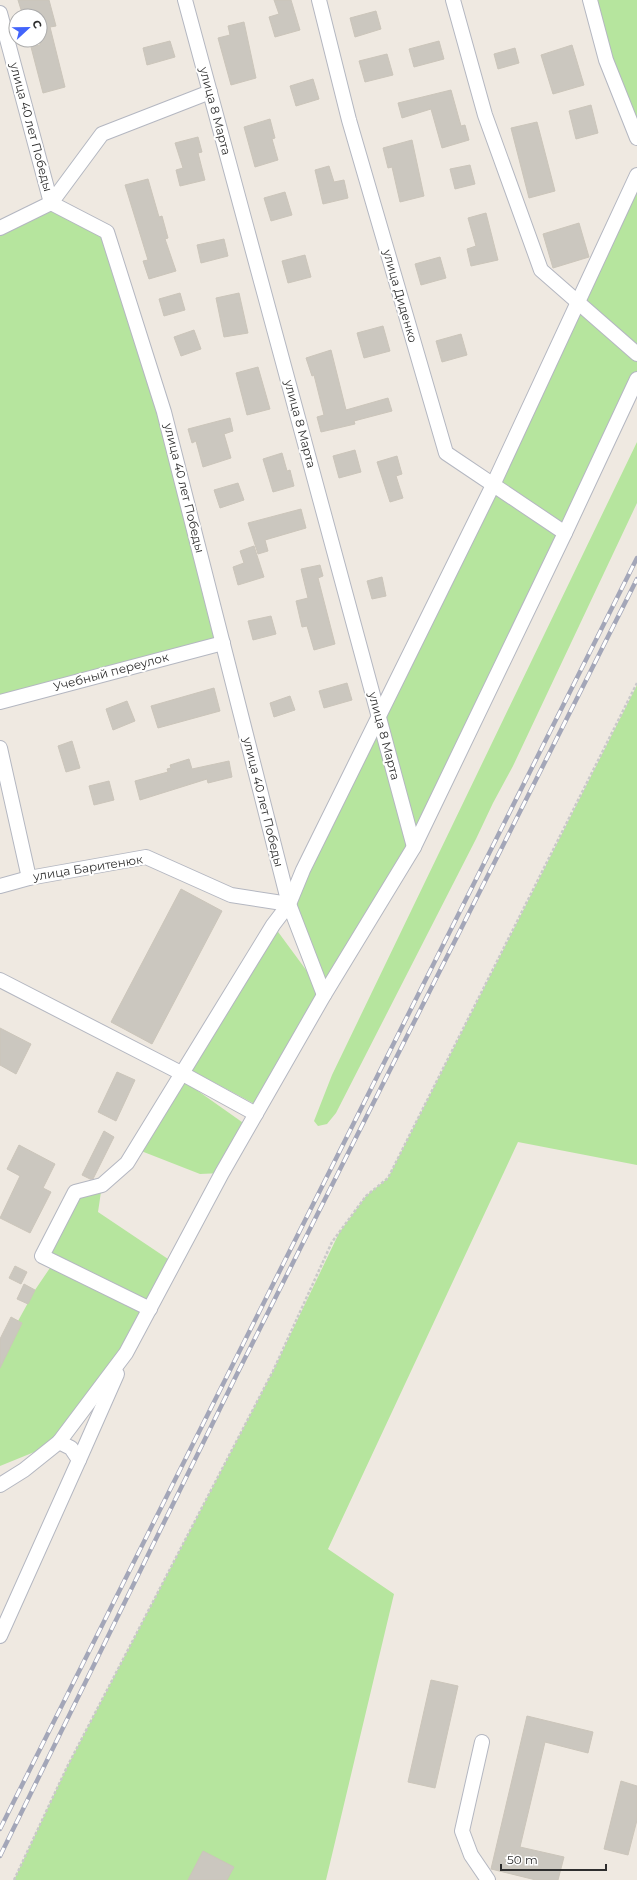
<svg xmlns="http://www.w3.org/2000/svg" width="637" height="1880" viewBox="0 0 637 1880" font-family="Montserrat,sans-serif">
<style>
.green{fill:#b6e59e}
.building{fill:#cbc7bf;stroke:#cbc5ba}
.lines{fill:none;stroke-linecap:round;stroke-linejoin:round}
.minor-casing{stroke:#b4b7c1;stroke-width:16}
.path{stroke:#c9c9c9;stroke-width:2.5;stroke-dasharray:3 2;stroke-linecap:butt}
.minor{stroke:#fff;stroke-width:14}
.rail-casing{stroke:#a3a6b8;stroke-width:4.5}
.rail{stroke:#fff;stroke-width:3;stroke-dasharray:9;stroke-linecap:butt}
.labels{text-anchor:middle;stroke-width:4;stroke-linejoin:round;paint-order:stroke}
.street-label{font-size:12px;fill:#2e2e2e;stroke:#fff}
</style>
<rect width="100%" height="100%" fill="#efe9e1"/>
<g class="green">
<path d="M590,0H637V138Z"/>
<path d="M637,175V379L414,847L260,1107L187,1068L273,925L323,993L289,904Z"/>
<path d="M51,203L107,232L223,643L0,702V228Z"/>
<path d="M637,442V503L513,766L493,803L476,839L336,1113L327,1124L318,1126L314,1121L332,1075Z"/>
<path d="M637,685V1165L518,1142L328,1549L394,1594L326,1880H14L67,1767L273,1371L339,1233L366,1196L388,1178Z"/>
<path d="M181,1079L249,1127L222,1173L200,1174L136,1149Z"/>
<path d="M102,1185L98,1212L174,1263L126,1353L59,1442L0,1466V1364L22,1323L18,1321L35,1290L54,1262L42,1256L75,1192Z"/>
</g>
<g class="building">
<path d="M18,0H49L56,26L50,27L65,87L43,93L31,47L40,45V16H23Z"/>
<path d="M274,0H291L300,30L275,37L269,17L279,14Z"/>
<path d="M376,11L381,29L355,37L350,18Z"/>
<path d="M244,22L256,78L231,85L218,38L230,35L228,26Z"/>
<path d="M170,41L175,57L147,65L143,48Z"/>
<path d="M439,41L444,59L414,67L409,49Z"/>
<path d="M572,45L584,85L553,94L541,55Z"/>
<path d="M515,48L519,63L498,69L494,54Z"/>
<path d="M387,54L393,75L365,82L359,61Z"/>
<path d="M313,79L319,99L296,106L290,86Z"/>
<path d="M451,90L461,126L465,125L469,140L442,148L431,109L402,118L398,103Z"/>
<path d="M591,105L598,133L576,139L569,111Z"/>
<path d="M270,119L275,138L272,139L278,160L255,167L244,127Z"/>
<path d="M537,122L555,191L529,198L511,128Z"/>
<path d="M198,137L202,152L198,153L205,180L180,186L176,170L183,168L175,143Z"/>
<path d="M412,140L424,196L400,202L392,167L388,168L383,148Z"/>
<path d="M470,165L475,184L455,189L450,169Z"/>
<path d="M329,166L334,182L344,180L348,198L323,204L315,170Z"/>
<path d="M148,179L159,217L162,216L168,238L165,239L176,271L149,279L143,261L148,260L125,185Z"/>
<path d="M285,192L292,215L271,221L264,198Z"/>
<path d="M486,213L498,260L471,266L467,249L476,246L468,218Z"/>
<path d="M579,223L589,257L553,268L543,234Z"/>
<path d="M224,239L228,256L201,263L197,245Z"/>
<path d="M305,255L311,277L288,283L282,261Z"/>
<path d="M440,257L446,278L421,285L415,264Z"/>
<path d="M180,293L185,310L164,316L159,299Z"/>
<path d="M239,293L248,333L224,337L216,298Z"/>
<path d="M383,326L390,351L364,358L357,333Z"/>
<path d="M194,330L201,349L181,356L174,337Z"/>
<path d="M461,334L467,355L442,362L436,341Z"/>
<path d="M331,350L346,410L388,398L392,411L354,421L355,424L321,432L317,417L324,415L314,375L312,376L306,358Z"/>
<path d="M258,367L270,409L247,415L236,373Z"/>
<path d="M230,418L233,431L224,434L231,458L203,467L196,441L192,443L188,429Z"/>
<path d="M355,450L361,472L339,478L333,456Z"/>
<path d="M282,453L287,471L290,470L294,486L273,492L263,459Z"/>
<path d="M397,456L402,474L396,476L403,498L390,502L377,462Z"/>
<path d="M238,483L244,500L220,508L214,490Z"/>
<path d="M301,509L306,528L265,540L268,551L258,554L248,523Z"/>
<path d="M254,546L264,577L238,585L233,567L244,563L240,551Z"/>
<path d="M320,565L323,576L318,578L335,644L314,650L307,626L302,627L296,601L308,598L301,569Z"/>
<path d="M382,577L386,596L372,599L367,581Z"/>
<path d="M271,616L276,634L253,640L248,621Z"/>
<path d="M347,683L352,700L324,708L319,691Z"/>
<path d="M214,688L220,711L158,728L151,706Z"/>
<path d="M290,696L295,710L274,717L270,703Z"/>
<path d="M127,701L135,721L113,730L106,709Z"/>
<path d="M72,741L80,768L66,772L58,746Z"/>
<path d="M189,759L192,769L229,761L232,777L208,783L207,779L140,800L135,781L168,772L167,769L171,768L170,765Z"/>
<path d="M109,781L114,800L94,805L89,786Z"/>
<path d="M181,889L222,911L152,1044L111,1022Z"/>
<path d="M0,1028L31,1044L16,1074L0,1065Z"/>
<path d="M117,1072L135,1080L116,1121L98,1112Z"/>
<path d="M104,1131L114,1137L93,1179H90L82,1175Z"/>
<path d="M19,1145L55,1164L43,1188L51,1192L30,1233L0,1218L20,1176L7,1169Z"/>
<path d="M15,1266L27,1272L21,1284L9,1278Z"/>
<path d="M24,1284L35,1290L28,1304L17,1299Z"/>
<path d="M11,1317L22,1323L0,1368V1339Z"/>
<path d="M431,1680L458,1686L435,1788L408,1782Z"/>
<path d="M527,1716L593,1732L588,1753L545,1742L520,1847L564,1857L558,1880H536L491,1869Z"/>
<path d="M621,1781L637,1786V1820L628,1855L604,1849Z"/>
<path d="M203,1851L234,1867L227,1880H188Z"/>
</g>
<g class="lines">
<g class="minor-casing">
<g id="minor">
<path d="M185,0L414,847"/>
<path d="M319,0L349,120L446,453L565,533"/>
<path d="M453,0L485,115L541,270L637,354"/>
<path d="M590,0L606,60L637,138"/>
<path d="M0,13L51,203L107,232L164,412L289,904L324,995"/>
<path d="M0,228L51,203L102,134L210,92"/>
<path d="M0,702L223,643"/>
<path d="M0,748L29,878"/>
<path d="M0,886L29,878L146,857L231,895L289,904"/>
<path d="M0,980L183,1074L256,1114"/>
<path d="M150,1309L42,1256L75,1192L102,1185L127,1163L273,925L289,904L303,870L493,485L637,175"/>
<path d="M79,1460L117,1374"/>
<path d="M0,1485L24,1470L59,1442L126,1353L222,1173L324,995L414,847L565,533L637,379"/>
<path d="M0,1636L79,1460L71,1448L59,1442"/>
<path d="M482,1742L462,1831L471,1855L488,1880"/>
</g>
</g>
<path class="path" d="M14,1880L67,1767L273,1371L332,1242L366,1196L388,1178L637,683"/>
<use href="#minor" class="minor"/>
<g class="rail-casing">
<g id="rail">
<path d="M0,1829L637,558"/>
<path d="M0,1856L236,1376L637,579"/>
</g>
</g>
<use href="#rail" class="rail"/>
</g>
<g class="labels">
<g class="street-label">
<text transform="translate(215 111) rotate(75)" y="4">улица 8 Марта</text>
<text transform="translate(31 127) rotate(75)" y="4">улица 40 лет Победы</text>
<text transform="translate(400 296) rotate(74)" y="4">улица Диденко</text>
<text transform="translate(300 424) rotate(75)" y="4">улица 8 Марта</text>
<text transform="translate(184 488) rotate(76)" y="4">улица 40 лет Победы</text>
<text transform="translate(111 672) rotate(-15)" y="4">Учебный переулок</text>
<text transform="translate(384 736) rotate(75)" y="4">улица 8 Марта</text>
<text transform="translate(263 802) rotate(76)" y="4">улица 40 лет Победы</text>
<text transform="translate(88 868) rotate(-9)" y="4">улица Баритенюк</text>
</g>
</g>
<g transform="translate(28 28) rotate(68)"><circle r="19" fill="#ffffff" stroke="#ababab"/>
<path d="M0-3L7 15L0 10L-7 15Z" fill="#4264fb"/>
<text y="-6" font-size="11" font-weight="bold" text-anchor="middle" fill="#2e2e2e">С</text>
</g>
<path d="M501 1864v6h105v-6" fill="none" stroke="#2e2e2e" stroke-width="2"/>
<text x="507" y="1864" font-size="12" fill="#2e2e2e" stroke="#ffffff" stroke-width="3" paint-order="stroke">50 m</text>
</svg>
